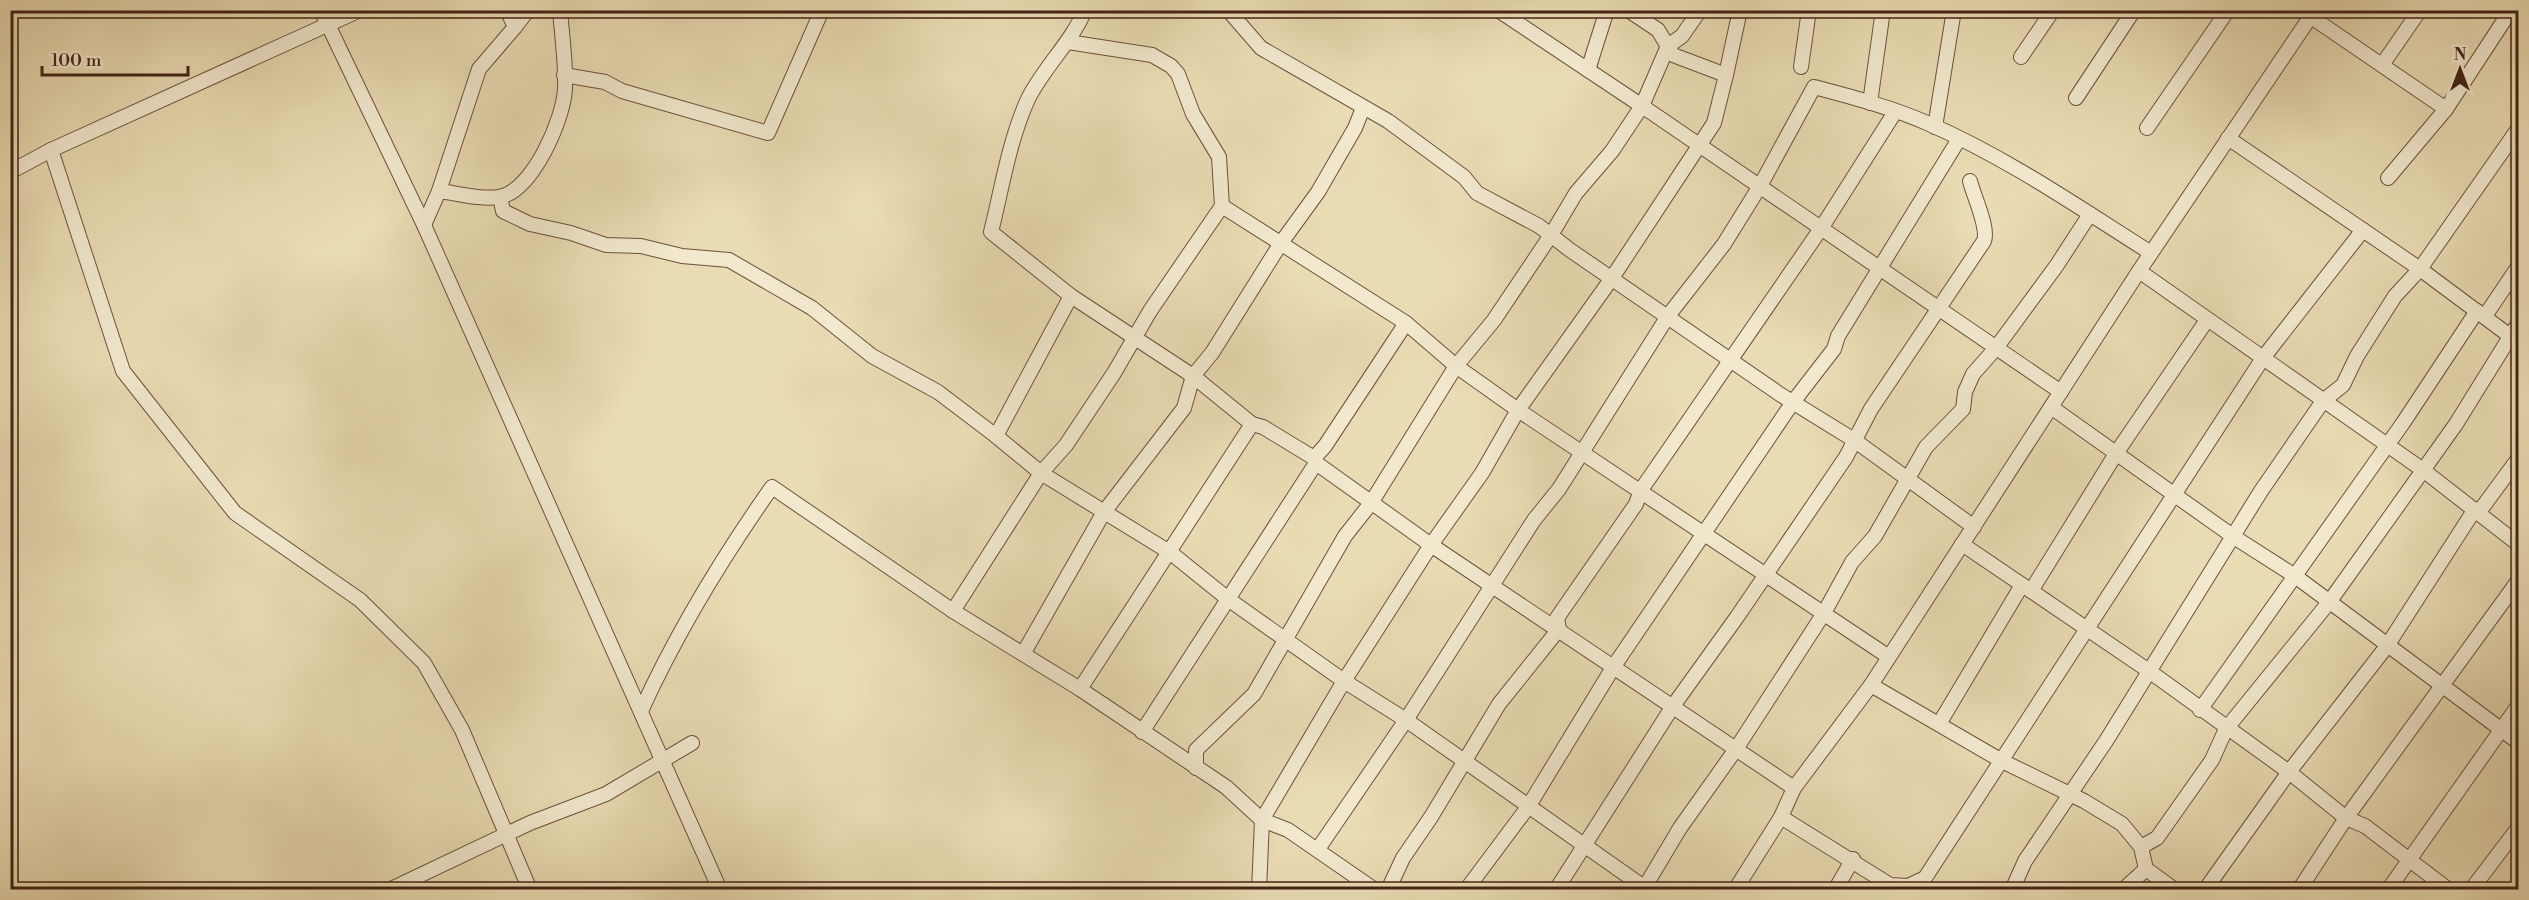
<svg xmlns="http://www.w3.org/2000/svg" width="2529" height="900" viewBox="0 0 2529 900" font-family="'Libre Bodoni',serif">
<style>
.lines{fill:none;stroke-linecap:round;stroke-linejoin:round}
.minor-casing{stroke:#6d513c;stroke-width:16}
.minor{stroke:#f1e8ce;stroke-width:14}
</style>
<rect width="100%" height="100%" fill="#e9dbb3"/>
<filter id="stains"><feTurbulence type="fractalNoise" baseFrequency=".00333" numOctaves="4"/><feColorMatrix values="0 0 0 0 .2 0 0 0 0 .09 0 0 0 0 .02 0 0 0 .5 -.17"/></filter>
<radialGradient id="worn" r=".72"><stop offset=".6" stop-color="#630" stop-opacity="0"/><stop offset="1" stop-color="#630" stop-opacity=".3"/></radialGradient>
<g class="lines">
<g class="minor-casing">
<g id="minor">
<path d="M321,10L424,225L720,890"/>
<path d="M1085,10C1071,43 1044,67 1028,99C1009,141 1002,188 991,232L1071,296L1193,376L1252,424"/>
<path d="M1228,10L1261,48L1388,121L1464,177L1477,193L1539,226L1570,250L1781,395L1854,440L1974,527"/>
<path d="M1498,10L1642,106L1668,46L1682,36L1700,10"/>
<path d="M1628,10L1658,30L1673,55L1726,75L1740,10"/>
<path d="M2301,10L2446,109"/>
<path d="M515,27L528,10"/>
<path d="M1068,42L1152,55L1171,66L1178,74L1193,114L1219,157L1222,206L1406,323L1325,446L1314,458L1263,427L1252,424L1080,689L1226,787L1262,820L1259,890"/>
<path d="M2021,57L2053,10"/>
<path d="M2382,65L2420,10"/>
<path d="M1801,67L1809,10"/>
<path d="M1588,70L1607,10"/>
<path d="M564,75L605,82L622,91L768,133L822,10"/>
<path d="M2076,98L2134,10"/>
<path d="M1870,103L1883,10"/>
<path d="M1935,127L1954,10"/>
<path d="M2147,128L2228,10"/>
<path d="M2228,138L2420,269L2518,342"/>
<path d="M51,150L123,371L235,513L360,600L424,663L462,730L530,890"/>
<path d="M10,172L51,150L360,10"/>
<path d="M2388,178L2446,109L2511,10"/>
<path d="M439,191C457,193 480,200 499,197C532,192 564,119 565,88C566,63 562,36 560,10"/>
<path d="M500,197L503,211L530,224L571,233L606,245L641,246L682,256L729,260L812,308L872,356L938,392L996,436"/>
<path d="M424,225L439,191L479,69L515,27L507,10"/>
<path d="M2139,271L2423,470L2518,544"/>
<path d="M1071,296L996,436L1041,473L1066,445L1114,373L1150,311L1222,206"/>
<path d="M2485,316L2518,267"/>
<path d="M1406,323L1456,366L1518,410L1889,657"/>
<path d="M2051,407L2234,537L2295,576L2518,742"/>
<path d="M1314,458L1316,463L1431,545L1794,788"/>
<path d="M2479,512L2518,459"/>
<path d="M1962,544L2149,671L2289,772L2346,818L2365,826L2449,890"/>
<path d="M2031,591L2117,452L2207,320"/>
<path d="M1023,654L1104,512L1184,408L1193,376L1212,353L1281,243L1318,192L1355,128L1363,108"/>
<path d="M1871,685L2002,761L2084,801L2122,824L2141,847"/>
<path d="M1080,689L953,611L1041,473L1171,553L1228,599L1344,681L1406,720L1648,890"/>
<path d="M2200,710L2403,423L2477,311"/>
<path d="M641,711C677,632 722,558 772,487L953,611"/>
<path d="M1939,724L2022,585"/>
<path d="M1142,732L1316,463"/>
<path d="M1196,768V750L1254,694L1345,536L1371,503L1456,366L1494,320L1551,235L1576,193L1612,151L1642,106L2061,392"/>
<path d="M1781,817L1890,885L1908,886L1925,878L2263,358L2363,230"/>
<path d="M1318,849L1406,720L1534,520L1559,489L1668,316L1724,244L1760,186L1814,87C1851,97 1891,107 1927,123C2006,157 2078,207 2151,253"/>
<path d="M389,890L530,823L606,794L692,743"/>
<path d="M1375,890L1288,830L1262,820L1344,681L1431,545L1482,473L1518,410L1612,278L1714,123L1726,75"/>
<path d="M1388,890L1403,858L1431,817L1499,704L1559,629L1557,618L1636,504L1641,490L1822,227L1895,112"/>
<path d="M1466,890L1528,807L1614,666L1793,402L1834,349L1838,336L1959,139"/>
<path d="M1556,890L1673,706L1737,617L1846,457L1871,409L1984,241C1989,228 1974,197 1970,181"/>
<path d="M1643,890L1680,828L1736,749L1824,613L1852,562L1875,536L1926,447L1963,409L1965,392L1973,374L1996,348L2057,265L2090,214"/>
<path d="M1735,890L1781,817L1794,788L1871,685L2139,271L2315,10"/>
<path d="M1835,890L1853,859"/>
<path d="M2012,890L2025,861L2106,741L2261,491L2323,401L2343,385L2357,356L2395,296L2420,269L2518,129"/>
<path d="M2123,890L2146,869"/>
<path d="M2175,890L2146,869L2141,847L2157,838L2212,760L2226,729L2330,601L2456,424L2518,324"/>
<path d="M2205,890L2289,772L2387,646L2475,509"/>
<path d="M2299,890L2346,818L2518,581"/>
<path d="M2388,890L2518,706"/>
<path d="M2471,890L2518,828"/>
</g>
</g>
<use href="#minor" class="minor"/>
</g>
<rect width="2529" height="900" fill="none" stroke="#e9dbb3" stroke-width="36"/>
<rect x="12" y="12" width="2505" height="876" fill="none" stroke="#442315" stroke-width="3"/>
<rect x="18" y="18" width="2493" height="864" fill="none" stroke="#442315" stroke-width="1.5"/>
<g transform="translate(2460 69)" stroke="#f1e8ce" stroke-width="4.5" paint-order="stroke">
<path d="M0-4.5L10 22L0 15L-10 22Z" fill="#442315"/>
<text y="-9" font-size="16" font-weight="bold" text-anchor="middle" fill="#442315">N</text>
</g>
<path d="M42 66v9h146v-9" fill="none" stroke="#442315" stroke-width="3"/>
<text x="51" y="66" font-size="18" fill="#442315" stroke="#f1e8ce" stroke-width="4.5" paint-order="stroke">100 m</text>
<rect width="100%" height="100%" filter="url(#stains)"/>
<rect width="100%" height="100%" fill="url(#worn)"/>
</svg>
